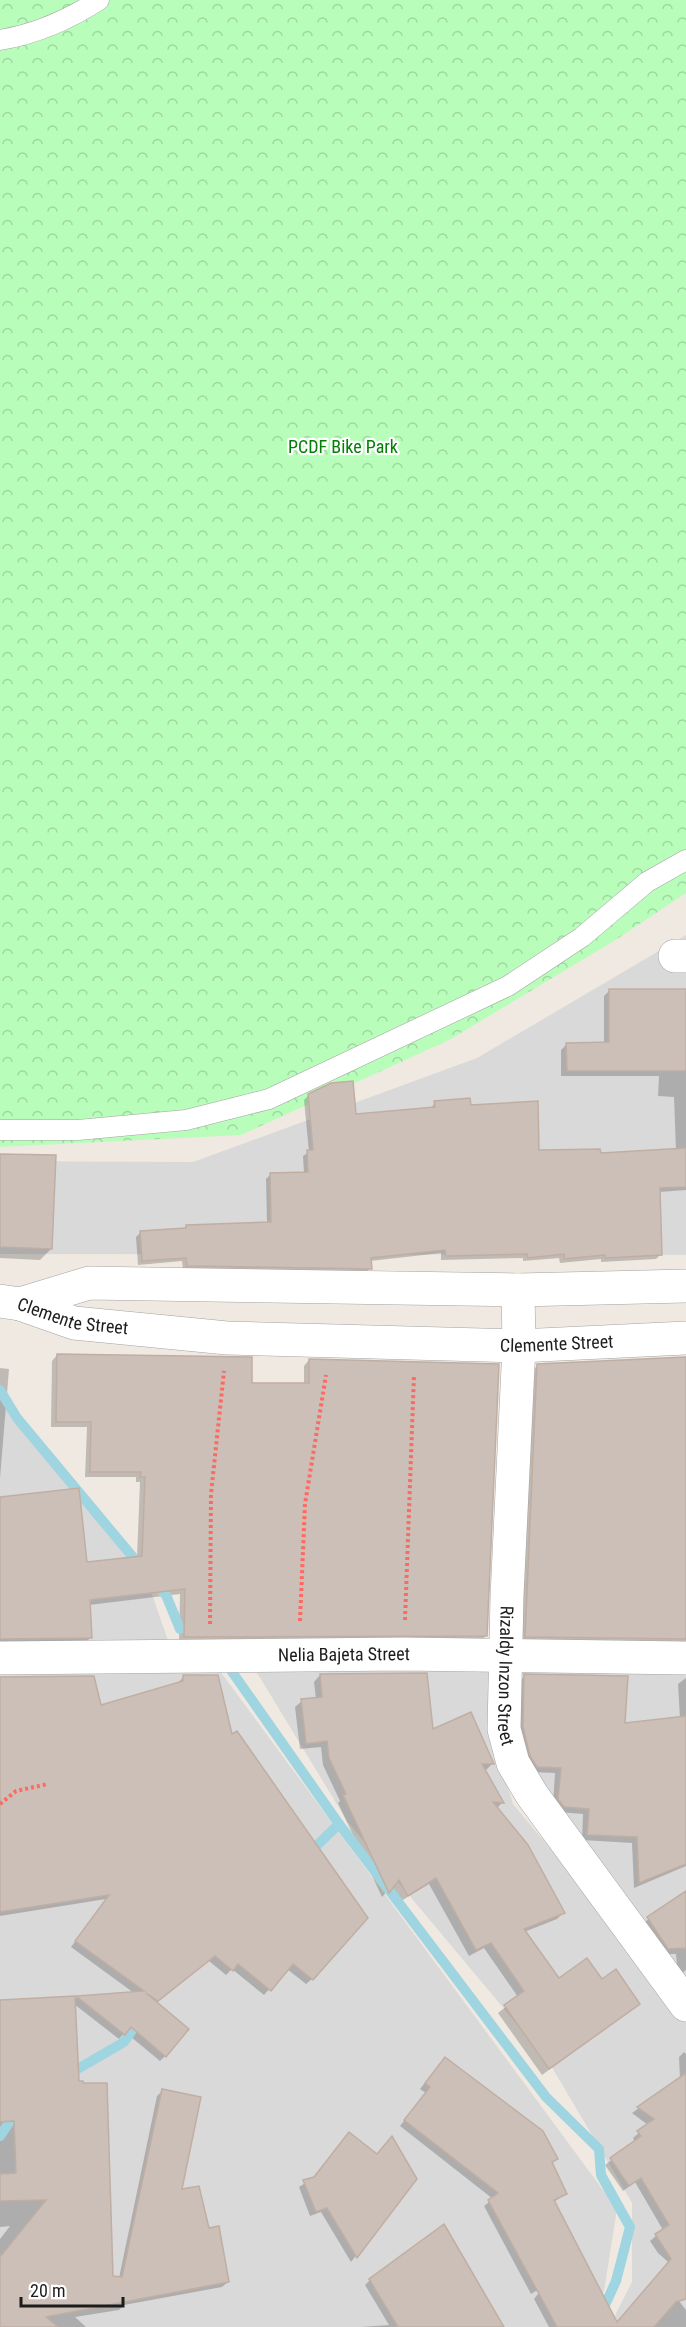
<svg xmlns="http://www.w3.org/2000/svg" width="686" height="2327" viewBox="0 0 686 2327" font-family="'Roboto Condensed',sans-serif">
<style>
.residential{fill:#dad9d9}
.park{fill:url(#park-crowns)}
.shadow{fill:#0003}
.lines{fill:none;stroke-linecap:round;stroke-linejoin:round}
.stream{stroke:#9ed5e0;stroke-width:10}
.building{fill:#cbbfb7;stroke:#c1aea2;stroke-width:1.5}
.lane-casing{stroke:#a3a3a3;stroke-width:21}
.street-casing{stroke:#a3a3a3;stroke-width:34}
.path{stroke:#ff6962;stroke-width:4;stroke-dasharray:3 3;stroke-linecap:butt}
.lane{stroke:#fff;stroke-width:20}
.street{stroke:#fff;stroke-width:33}
.labels{text-anchor:middle;stroke-width:4.5;stroke-linejoin:round;paint-order:stroke}
.park-label{font-size:18px;fill:#038107;stroke:#fff}
.street-label{font-size:18px;fill:#1c1c1c;stroke:#fff}
</style>
<defs>
<pattern id="park-crowns" width="20" height="18" patternUnits="userSpaceOnUse" patternTransform="scale(1.5)"><rect width="20" height="18" fill="#b9fdbb"/><path d="M2 6a3 3 0 1 1 6 0M12 15a3 3 0 1 1 6 0" fill="none" stroke="#9ed8a0"/></pattern>
</defs>
<rect width="100%" height="100%" fill="#efe9e1"/>
<g class="residential">
<path d="M686,935V1255L0,1254V1161L193,1162L477,1058Z"/>
<path d="M0,1393L21,1426L144,1571L173,1655L0,1651Z"/>
<path d="M492,1661V1737L513,1804L643,1960L686,2016V2327H609L632,2282V2203L550,2064L347,1821L253,1666Z"/>
<path d="M511,1664L686,1667V1995L514,1779Z"/>
<path d="M0,1667H217L617,2209L604,2291L581,2327H0Z"/>
</g>
<path class="park" d="M0,0H686V893L614,941L449,1040L241,1135L0,1147Z"/>
<g class="shadow">
<path d="M610,990H686V1190L659,1192L661,1254L656,1259L601,1262V1259L560,1263L559,1258L523,1261V1258L441,1260V1253L370,1261V1268L366,1273L183,1270L182,1261L138,1265L136,1237L141,1232L183,1230L186,1226L267,1223L266,1179L270,1175L304,1173L303,1156L309,1152L304,1100L309,1095L355,1116L431,1109L435,1102L470,1107L538,1152L599,1155L676,1151L674,1097L658,1096L659,1076H561V1050L567,1044L604,1043V996Z"/>
<path d="M0,1155L51,1249L40,1260L0,1258Z"/>
<path d="M57,1355L250,1385H304V1366L309,1360L486,1636L480,1641L179,1642L180,1594L89,1605L90,1638L85,1643L0,1644V1499L86,1564L137,1558L140,1482H136V1477H85L87,1427H51L52,1361Z"/>
<path d="M686,1358V1646L520,1642L532,1371L538,1365Z"/>
<path d="M0,1368L9,1369L0,1478Z"/>
<path d="M320,1675L432,1732L470,1714L492,1764L485,1771L502,1803L496,1809L564,1912L557,1919L524,1932L558,1980L601,1981L632,2010L542,2075L498,2013L518,1997L484,1948L469,1956L429,1884L401,1901L392,1886L382,1897L338,1803L340,1801L323,1765L321,1747L300,1749L295,1707L302,1701L316,1699L314,1682Z"/>
<path d="M184,1676L231,1736L312,1979L306,1984L287,1969L264,1995L232,1969L226,1975L209,1961L156,2003L165,2056L160,2061L125,2032L119,2039L74,2004L78,2082L112,2278H119L157,2096L162,2091L180,2191L208,2230L228,2282L222,2287L124,2305L119,2310L75,2317L86,2327H0V2239L10,2226L0,2227V2002L74,2001L77,1997L134,1993L71,1947L106,1899L0,1916V1930V1678L100,1706L178,1683Z"/>
<path d="M525,1676L623,1725L680,1719L678,1684L686,1678V1866L634,1888L632,1843L582,1840L583,1814L558,1812L553,1805L555,1773L531,1772L518,1733L519,1682Z"/>
<path d="M686,1893V1970L678,1976L676,1954H662L642,1924Z"/>
<path d="M684,2052L686,2054V2278L658,2253L650,2241L663,2230L635,2182L623,2191L605,2165L635,2142L633,2138L648,2125L632,2113L680,2079L679,2057Z"/>
<path d="M439,2065L557,2159L551,2164L565,2194L554,2202L617,2324L659,2275L686,2310V2327H549L534,2299L544,2286L531,2294L484,2206L493,2199L400,2126L426,2093L420,2089Z"/>
<path d="M349,2134L377,2155L415,2179L351,2262L321,2212L310,2216L299,2187L313,2178Z"/>
<path d="M370,2280L476,2327H361L389,2325L365,2285Z"/>
</g>
<g class="lines">
<g class="stream">
<path d="M0,1390L17,1418L142,1568"/>
<path d="M154,1582L166,1595L180,1629"/>
<path d="M228,1666L339,1824L546,2097L599,2149L601,2175L630,2227L616,2281L595,2327"/>
<path d="M308,1854L339,1824"/>
<path d="M65,2074L76,2070L124,2042L162,1987"/>
<path d="M0,2136L17,2111"/>
</g>
</g>
<g class="building">
<path d="M609,989H686V1071H567L566,1043L609,1042Z"/>
<path d="M353,1081L356,1114L435,1107L434,1101L470,1098L471,1105L538,1101L539,1150L600,1149L601,1153L686,1148V1187L660,1188L662,1255L605,1258V1255L564,1259V1254L528,1258L527,1254L446,1256L445,1250L371,1258L372,1269L187,1266L186,1258L142,1261L140,1231L186,1228V1225L271,1222L270,1173L308,1172L307,1150H313L308,1094L331,1083Z"/>
<path d="M0,1154L56,1155L52,1249L0,1247Z"/>
<path d="M57,1354L252,1357V1383H309V1359L499,1364L487,1636L184,1637L185,1589L90,1600L92,1638L0,1639V1497L79,1488L87,1562L142,1556L145,1477H140L141,1472H90L91,1422H56Z"/>
<path d="M686,1357V1639L525,1637L537,1364Z"/>
<path d="M427,1673L433,1729L471,1712L494,1764H482L504,1803L493,1802L528,1845L565,1913L524,1929L559,1978L587,1958L602,1979L616,1969L640,2004L549,2069L504,2005L524,1991L491,1943L476,1950L436,1878L408,1896L399,1880L389,1893L343,1795L346,1794L329,1758L327,1741L306,1744L301,1699L322,1697L320,1674Z"/>
<path d="M524,1674L628,1676L625,1723L686,1716V1864L639,1883L637,1837L587,1835L589,1809L564,1807L558,1799L561,1768L537,1767L530,1756L523,1727Z"/>
<path d="M183,1675H218L232,1734L237,1731L368,1918L313,1980L293,1964L271,1991L238,1964L233,1971L215,1956L158,2001L146,1993L189,2029L166,2057L131,2027L125,2035L76,1996L144,1991L75,1941L109,1895L0,1912V1677L94,1676L101,1705L183,1681Z"/>
<path d="M686,1891V1948L668,1949L647,1917Z"/>
<path d="M75,1996L79,2081H83V2083H107L113,2276L122,2277L162,2089L201,2097L182,2189L199,2186L209,2228L219,2226L229,2282L46,2317L58,2327H0V2257L46,2200L0,2201V2174L16,2173L14,2121L0,2122V2000Z"/>
<path d="M445,2057L543,2131L558,2159L552,2162L567,2194L554,2200L617,2322L671,2259L655,2234L669,2225L641,2178L629,2186L610,2158L641,2136L637,2131L654,2119L637,2107L686,2073V2299L676,2302L654,2327H557L488,2200L498,2193L404,2120L430,2087L425,2083Z"/>
<path d="M349,2132L377,2154L392,2136L417,2179L357,2258L327,2208L316,2212L303,2180L314,2177Z"/>
<path d="M444,2224L504,2327H398L369,2279Z"/>
</g>
<g class="lines">
<g class="lane-casing">
<g id="lane">
<path d="M0,40C36,34 68,20 99,0"/>
<path d="M0,1130H78L186,1120L269,1099L508,986L582,937L647,882L686,860"/>
</g>
</g>
<g class="street-casing">
<g id="street">
<path d="M675,956H686"/>
<path id="s1" d="M518,1290L519,1346L507,1596L504,1729L513,1763L532,1795L686,2005"/>
<path id="s2" d="M0,1301L20,1304L74,1323L227,1338L519,1346L686,1338"/>
<path d="M20,1304L89,1283L518,1290L686,1286"/>
<path id="s3" d="M0,1658L404,1654L686,1658"/>
</g>
</g>
<g class="path">
<path d="M405,1620L414,1375"/>
<path d="M300,1621L305,1504L326,1375"/>
<path d="M210,1624L211,1494L224,1371"/>
<path d="M0,1804L16,1791L48,1784"/>
</g>
<use href="#lane" class="lane"/>
<use href="#street" class="street"/>
</g>
<g class="labels">
<g class="park-label">
<text x="343" y="453">PCDF Bike Park</text>
</g>
<g class="street-label">
<text dy="6" stroke="none"><textPath href="#s2" startOffset="75">Clemente Street</textPath></text>
<text dy="6" stroke="none"><textPath href="#s2" startOffset="561">Clemente Street</textPath></text>
<text dy="6" stroke="none"><textPath href="#s3" startOffset="344">Nelia Bajeta Street</textPath></text>
<text dy="6" stroke="none"><textPath href="#s1" startOffset="386">Rizaldy Inzon Street</textPath></text>
</g>
</g>
<path d="M21 2297v9h102v-9" fill="none" stroke="#1c1c1c" stroke-width="3"/>
<text x="30" y="2297" font-size="18" fill="#1c1c1c" stroke="#ffffff" stroke-width="4.5" paint-order="stroke">20 m</text>
</svg>
